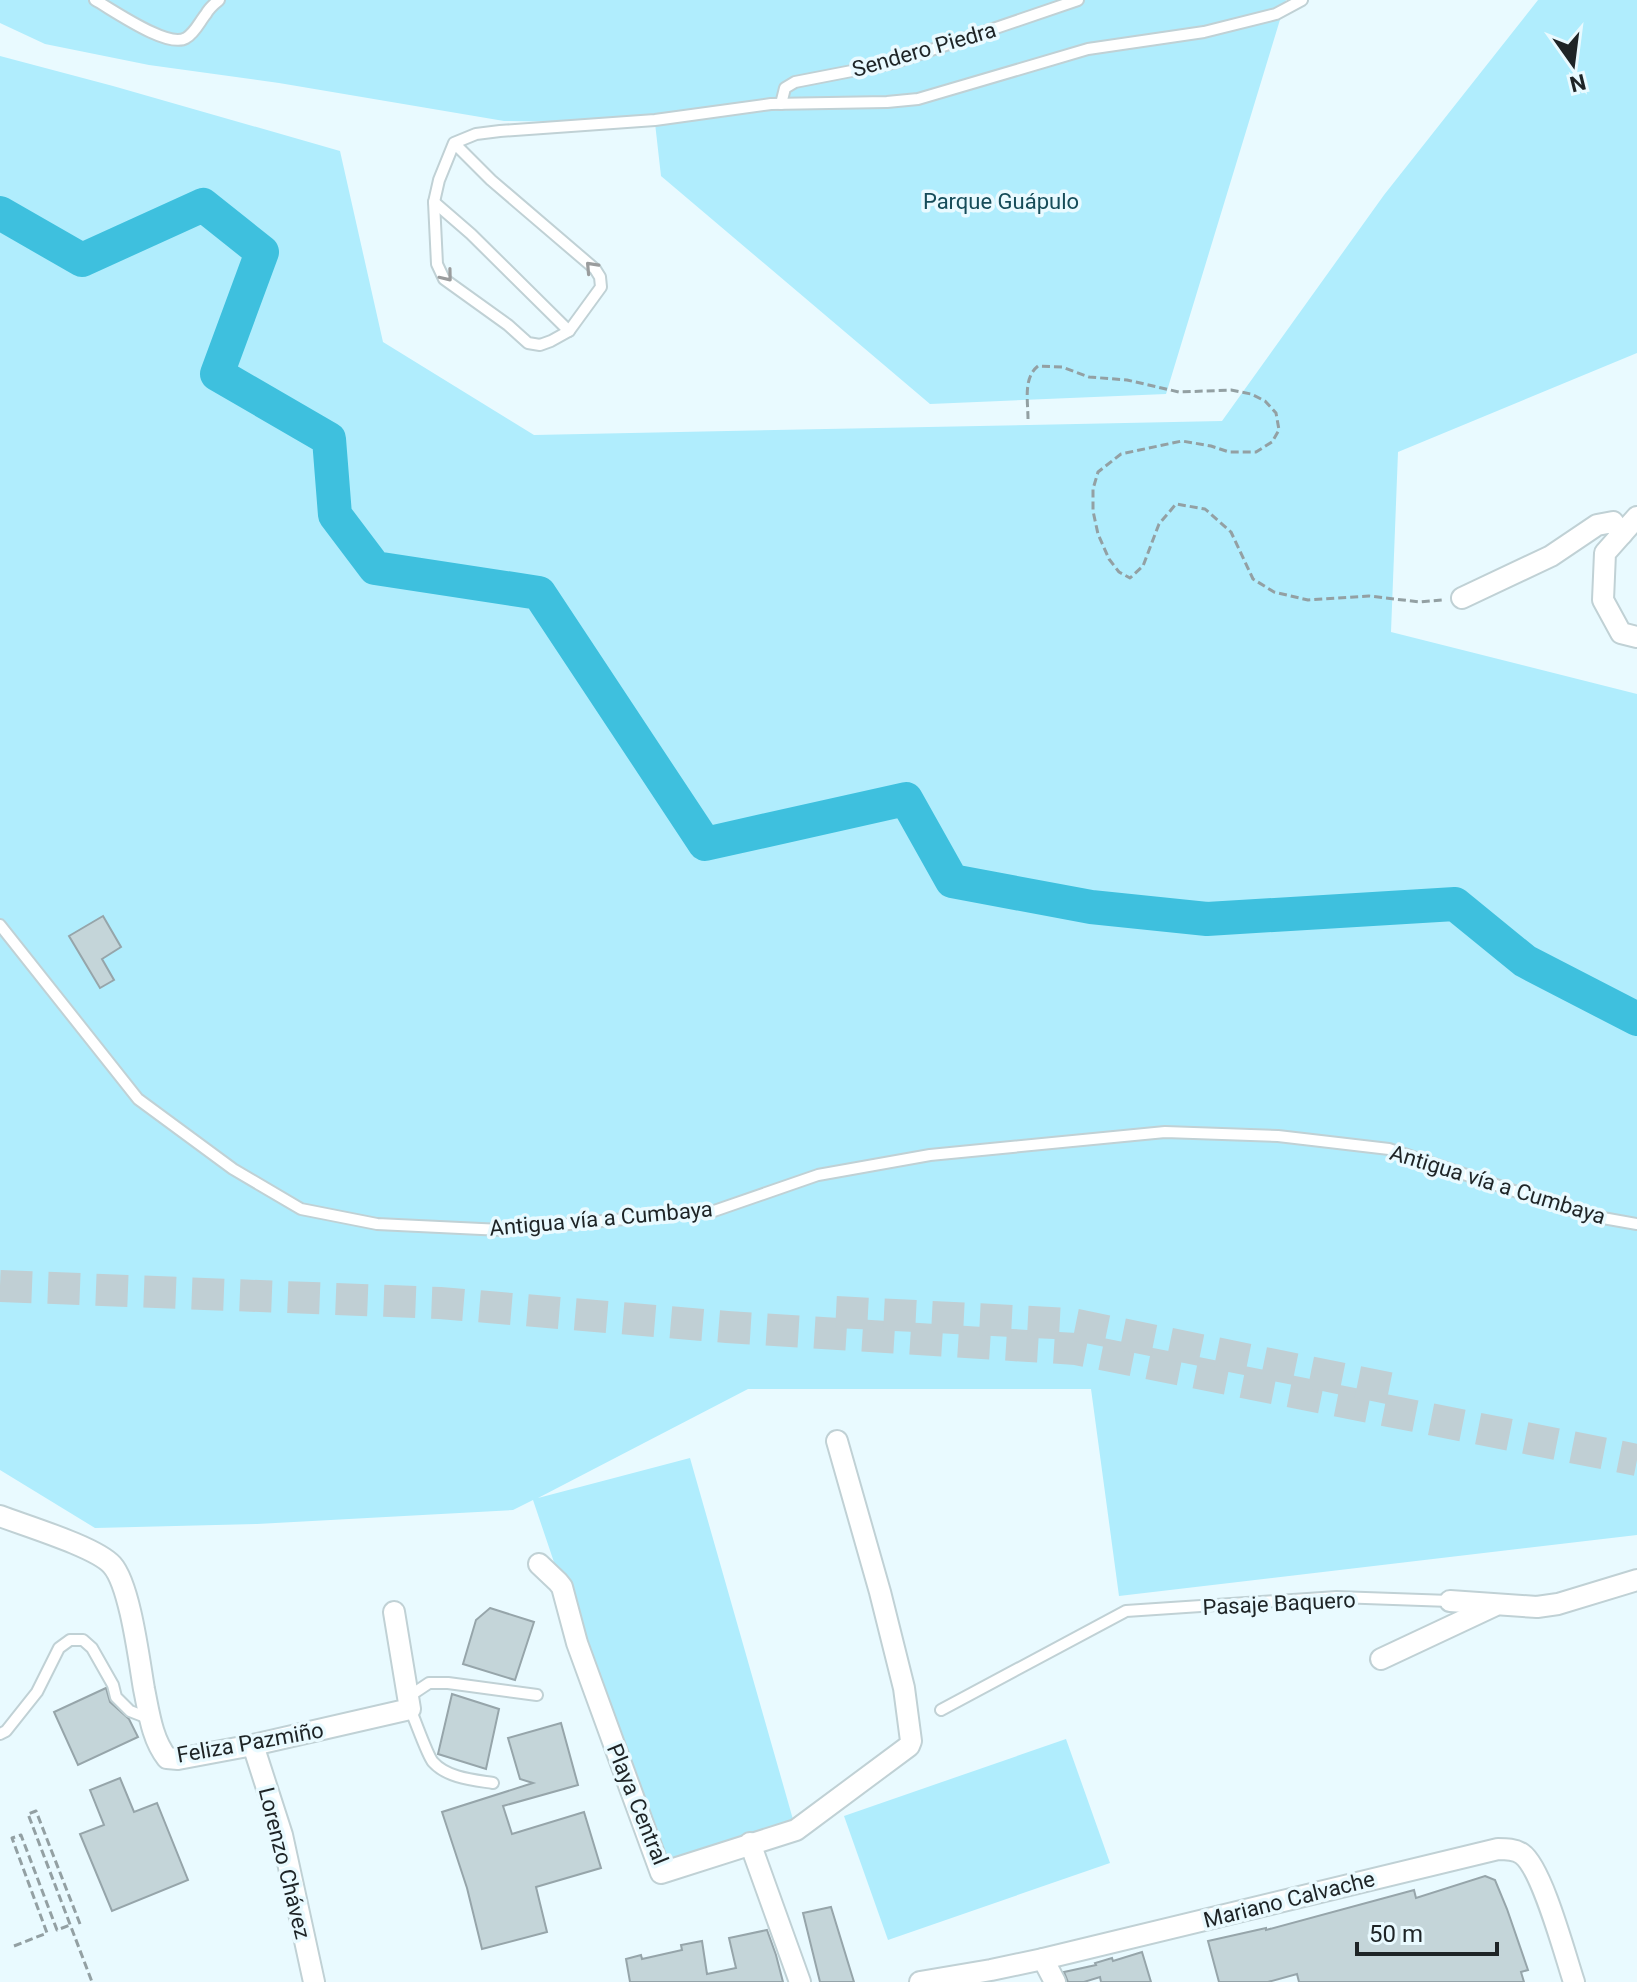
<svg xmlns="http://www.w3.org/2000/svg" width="1637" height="1982" viewBox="0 0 1637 1982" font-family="Roboto,sans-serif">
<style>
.green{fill:#b0edfd}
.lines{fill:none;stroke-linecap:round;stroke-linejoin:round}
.river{stroke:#3ec0de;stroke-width:34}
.building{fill:#c4d5d9;stroke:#96a5aa;stroke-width:2}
.primary-tunnel{stroke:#c0cfd4;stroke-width:32;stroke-dasharray:32 16;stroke-linecap:butt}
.service-casing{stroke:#c0d1d5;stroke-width:14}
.minor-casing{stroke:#c0d1d5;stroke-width:24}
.path{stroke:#93a0a3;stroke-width:3;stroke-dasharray:8 4;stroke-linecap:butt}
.service{stroke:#fff;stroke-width:10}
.minor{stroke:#fff;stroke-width:20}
.oneway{stroke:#9a9c9d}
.labels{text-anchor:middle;stroke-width:7;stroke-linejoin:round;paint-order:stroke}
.street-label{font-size:22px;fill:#1e2426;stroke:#e9faff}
.park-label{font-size:22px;fill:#164c59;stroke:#e9faff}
</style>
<rect width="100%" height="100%" fill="#e9faff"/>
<g class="green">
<path d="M0,0H1286L1166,394L930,404L661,176L655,123L504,121L279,83L149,65L45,44L0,23Z"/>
<path d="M1538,0H1637V353L1398,452L1391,632L1637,694V1535L1119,1596L1091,1389H748L538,1498L690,1458L796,1830L658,1870L533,1500L513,1510L257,1524L95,1528L0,1470V56L113,86L340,151L383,342L534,435L1222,421L1384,195Z"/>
<path d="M1066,1739L1110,1863L888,1940L844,1816Z"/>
</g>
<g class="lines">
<path class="river" d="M0,213L82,260L203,205L262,252L217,374L329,439L335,515L375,568L539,593L705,844L906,799L952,881L1091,907L1207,919L1455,904L1525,961L1637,1019"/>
</g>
<g class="building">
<path d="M103,916L121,947L102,959L114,980L100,988L69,936Z"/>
<path d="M490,1608L534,1622L515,1680L463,1664L476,1620Z"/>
<path d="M106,1688L110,1702L129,1719L138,1737L78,1765L54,1712Z"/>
<path d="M452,1694L499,1709L486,1769L438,1754Z"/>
<path d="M561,1723L578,1785L503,1806L512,1834L584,1812L601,1868L536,1887L547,1932L482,1949L467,1888L442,1812L533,1783L520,1779L508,1738Z"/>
<path d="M120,1778L134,1812L157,1803L188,1880L112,1911L80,1834L104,1825L90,1790Z"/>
<path d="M1485,1876L1495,1880L1507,1909L1528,1970L1521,1972L1524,1982H1299L1297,1974L1268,1982H1219L1208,1941L1266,1928V1930L1414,1890L1416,1898Z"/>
<path d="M831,1907L854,1982H820L803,1913Z"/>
<path d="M767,1930L776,1955L783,1982H630L626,1959L641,1955L642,1959L682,1950L681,1945L702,1941L707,1974L736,1968L729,1938Z"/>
<path d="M1142,1952L1151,1982H1101L1100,1977L1084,1982H1068L1064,1972L1096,1965L1095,1963L1112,1958L1113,1961Z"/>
</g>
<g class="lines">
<g class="primary-tunnel">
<path d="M0,1286L440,1303L727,1327L1076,1349L1637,1460"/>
<path d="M836,1312L1072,1324L1403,1391"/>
</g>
<g class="service-casing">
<g id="service">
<path d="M95,0C113,10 168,49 186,38C195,33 200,21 206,14C209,8 214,4 219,0"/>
<path d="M781,104L785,88L795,82L893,63L1078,0"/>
<path d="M454,143L491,180L595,269L600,277L601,287L569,331L551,341L540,345L528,343L508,325L444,279L437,264L434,202L439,180L454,143L476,134L500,131L655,120L771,104L887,102L918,99L1088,49L1204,32L1276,14L1302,0"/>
<path d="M434,202L471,234L569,331"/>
<path d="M0,925L138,1099L233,1169L301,1209L377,1224L502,1230L714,1211L818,1175L930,1155L1165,1132L1278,1136L1389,1149L1586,1215L1637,1224"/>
<path d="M408,1697L429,1683H448L537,1695"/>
<path d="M410,1709C415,1719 427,1755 433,1762C447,1778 474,1780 493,1783"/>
<path d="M941,1710L1126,1611L1337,1597L1450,1601"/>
<path d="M0,1734L6,1731L37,1692L59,1648L70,1640H83L92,1648L113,1685L116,1697L130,1711L148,1718"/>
</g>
</g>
<g class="minor-casing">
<g id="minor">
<path d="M1637,517L1605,553L1603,600L1621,633L1637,637"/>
<path d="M1462,598L1551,556L1597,525L1613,522L1622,534"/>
<path d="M0,1516C26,1526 96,1547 112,1565C130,1585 139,1660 144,1689C149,1713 152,1739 167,1758L178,1759L253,1745L410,1709L394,1612"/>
<path d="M539,1564L558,1582L562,1587L577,1643L661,1873L796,1830L909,1746L911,1741L904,1688L880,1592L837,1441"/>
<path d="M1450,1601L1537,1607L1558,1604L1637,1580"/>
<path d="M1381,1659L1494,1606"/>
<path d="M253,1745L282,1835L314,1982"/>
<path d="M750,1843L800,1982"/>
<path d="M1043,1959L1055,1982"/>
<path d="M920,1982L991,1970L1043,1959L1498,1849C1506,1849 1515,1849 1522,1854C1542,1868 1565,1955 1574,1982"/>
</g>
</g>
<g class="path">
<path d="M1028,419C1028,401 1023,378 1038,366L1062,367L1089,377L1127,380L1179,392L1231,390L1251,394L1265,401L1276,413L1279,430L1272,442L1256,452H1229L1211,446L1182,441L1121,454L1098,472L1093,489V511L1098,534L1109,559L1119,572L1130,578L1143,566L1159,524L1176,504L1205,509L1231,532L1253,579L1274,592L1308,600L1369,596L1420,602L1442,600"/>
<path d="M80,1924L36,1811L28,1814L92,1982"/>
<path d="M14,1946L47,1933L12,1838L21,1835L57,1930L70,1925"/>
</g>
<use href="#service" class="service"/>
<use href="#minor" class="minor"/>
</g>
<defs><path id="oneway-chevron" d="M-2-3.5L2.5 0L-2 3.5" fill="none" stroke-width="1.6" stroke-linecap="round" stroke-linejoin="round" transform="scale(2)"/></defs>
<g class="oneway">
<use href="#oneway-chevron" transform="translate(591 267) rotate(-133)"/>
<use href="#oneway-chevron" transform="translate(447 276) rotate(51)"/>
</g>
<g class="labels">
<g class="street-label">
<text transform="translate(924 49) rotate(-16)" y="8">Sendero Piedra</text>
<text transform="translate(1498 1184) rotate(17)" y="8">Antigua vía a Cumbaya</text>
<text transform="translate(601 1218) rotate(-5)" y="8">Antigua vía a Cumbaya</text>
<text transform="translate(1279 1603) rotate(-3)" y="8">Pasaje Baquero</text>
<text transform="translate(250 1742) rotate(-10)" y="8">Feliza Pazmiño</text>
<text transform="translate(638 1804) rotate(68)" y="8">Playa Central</text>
<text transform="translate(285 1863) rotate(76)" y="8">Lorenzo Chávez</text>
<text transform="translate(1289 1899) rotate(-14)" y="8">Mariano Calvache</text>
</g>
<g class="park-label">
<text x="1001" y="209">Parque Guápulo</text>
</g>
</g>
<g transform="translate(1573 64) rotate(166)" stroke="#e9faff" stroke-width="6" paint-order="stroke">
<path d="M0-6L14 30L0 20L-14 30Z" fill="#1e2426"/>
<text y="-12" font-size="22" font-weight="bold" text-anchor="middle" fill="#1e2426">N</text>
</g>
<path d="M1357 1942v12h140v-12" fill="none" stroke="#1e2426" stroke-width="4"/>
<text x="1369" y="1942" font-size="24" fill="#1e2426" stroke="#e9faff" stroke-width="6" paint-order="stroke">50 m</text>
</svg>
